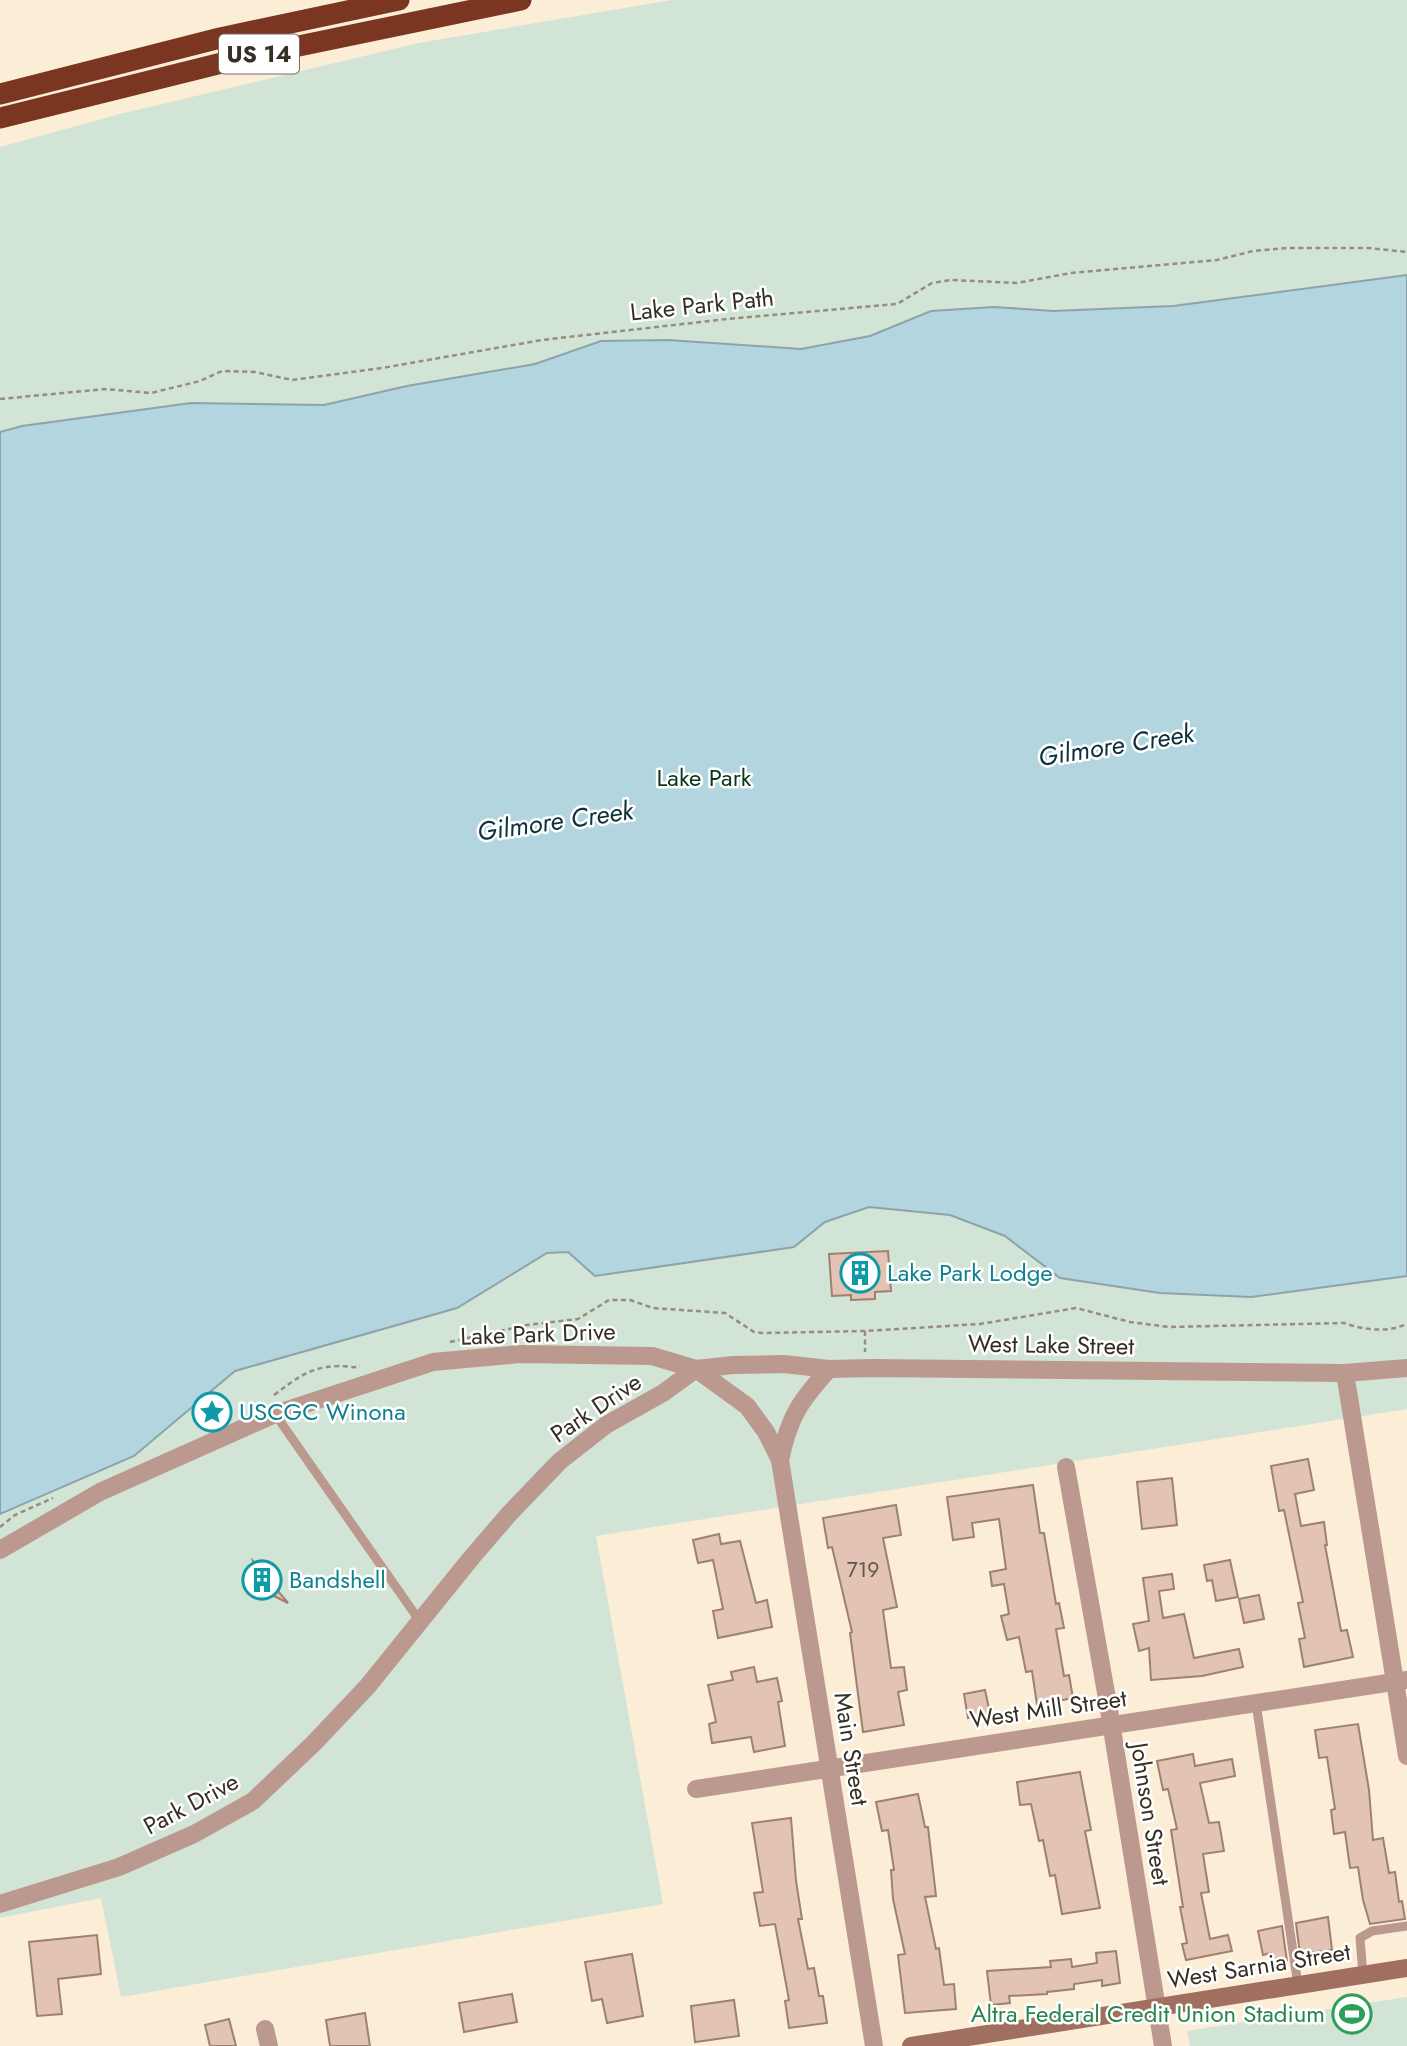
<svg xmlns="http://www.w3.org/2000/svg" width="1407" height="2046" viewBox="0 0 1407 2046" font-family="Jost,sans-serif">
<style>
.green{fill:#d1e4d6}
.water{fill:#b2d5e0;stroke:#8da3a8;stroke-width:2}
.building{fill:#e3c4b4;stroke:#9d8171;stroke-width:2}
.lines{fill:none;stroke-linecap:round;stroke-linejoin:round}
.path{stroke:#988d7c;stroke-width:2.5;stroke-dasharray:5 3.5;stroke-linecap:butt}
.lane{stroke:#bc998e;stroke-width:9}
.street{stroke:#bc998e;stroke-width:18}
.secondary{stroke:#a16f60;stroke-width:18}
.highway{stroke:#7a3621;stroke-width:21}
.labels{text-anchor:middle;stroke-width:5;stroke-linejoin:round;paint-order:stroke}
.number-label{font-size:21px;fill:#615448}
.shield{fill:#fff;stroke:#726d66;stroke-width:2}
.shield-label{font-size:23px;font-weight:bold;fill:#362f24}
.street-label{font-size:24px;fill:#362f24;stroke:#fff}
.park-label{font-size:24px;fill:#08381c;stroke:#fff}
.culture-label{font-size:24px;fill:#0d838f;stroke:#fff;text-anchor:start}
.leisure-label{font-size:24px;fill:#27864d;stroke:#fff;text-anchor:end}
.water-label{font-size:26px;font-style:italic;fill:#0d3039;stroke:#fff}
</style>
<rect width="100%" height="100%" fill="#fcedd7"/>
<g class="green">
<path d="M672,0H1407V1409L596,1536L663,1904L121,1997L101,1898L0,1918V147L120,114L419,43Z"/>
<path d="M1407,1997V2046H1190L1187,2031Z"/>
</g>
<path class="water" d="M1407,275V1276L1251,1297L1160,1293L1060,1278L1005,1236L950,1215L869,1207L825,1222L794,1247L595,1276L568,1252L547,1253L457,1308L235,1371L134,1456L0,1514V432L22,426L191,403L324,405L407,386L535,364L601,341L668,340L801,349L870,336L931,311L994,307L1053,311L1173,306Z"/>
<g class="building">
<path d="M888,1251L891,1291L875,1292V1299L851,1300V1295L832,1296L829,1254Z"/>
<path d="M1308,1459L1314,1490L1295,1494L1301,1526L1324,1522L1327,1545H1325L1341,1631L1347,1630L1353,1657L1304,1667L1299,1639L1305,1638L1298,1603L1303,1602L1284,1510L1279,1511L1271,1466Z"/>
<path d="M1172,1478L1177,1525L1142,1529L1137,1482Z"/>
<path d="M1033,1485L1040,1533H1044L1056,1604L1059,1603L1064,1628L1056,1629L1064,1676L1069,1675L1073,1698L1037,1705L1032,1671L1026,1672L1019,1637L1007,1640L1001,1616L1009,1614L1004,1584L992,1586L990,1572L1006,1569L999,1519L972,1523L974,1537L953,1540L947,1497Z"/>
<path d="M896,1505L901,1535L883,1538L897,1607L883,1610L891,1668L904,1667L907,1690L898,1692L904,1725L863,1732L850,1633L852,1632L832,1547L828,1548L823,1518Z"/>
<path d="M719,1534L721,1544L740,1541L756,1603L767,1600L772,1627L718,1638L713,1611L723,1609L713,1560L698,1563L693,1540Z"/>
<path d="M1230,1560L1238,1597L1216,1601L1212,1580L1207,1581L1204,1565Z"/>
<path d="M253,1561L288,1603L258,1588Z"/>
<path d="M1172,1574L1174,1589L1159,1591L1163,1618L1184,1614L1194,1658L1239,1649L1243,1667L1202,1676L1151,1680L1149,1648L1139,1651L1133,1624L1149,1621L1143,1578Z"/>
<path d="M1259,1595L1264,1619L1244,1623L1239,1599Z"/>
<path d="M754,1667L757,1682L777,1678L782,1701L778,1702L785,1746L754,1752L751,1737L712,1743L709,1724L716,1722L708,1685L733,1680L731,1672Z"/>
<path d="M985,1690L990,1713L968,1718L964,1694Z"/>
<path d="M1358,1724L1369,1790L1373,1840L1383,1838L1389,1873L1395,1872L1399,1902L1402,1901L1405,1919L1370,1924L1363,1900L1358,1867L1350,1868L1345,1832L1334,1834L1331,1810L1335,1809L1327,1757L1319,1758L1315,1730Z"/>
<path d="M1193,1754L1195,1766L1232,1759L1235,1776L1200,1783L1209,1823L1219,1822L1224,1851L1203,1854L1209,1892L1201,1893L1210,1939L1228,1935L1232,1951L1186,1960L1182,1944L1187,1943L1180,1907H1183L1171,1830L1177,1829L1168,1789L1163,1790L1157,1761Z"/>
<path d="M1080,1772L1091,1830L1085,1831L1100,1908L1062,1914L1055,1875L1050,1876L1043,1840L1039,1841L1031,1804L1020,1805L1017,1782Z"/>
<path d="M918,1794L925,1827H928L936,1896L925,1897L936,1949L939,1948L944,1985L954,1984L956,2009L905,2013L898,1955L905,1954L893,1899L891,1870H894L888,1830L882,1831L876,1802Z"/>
<path d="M791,1818L796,1881L802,1919H798L808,1969L814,1968L819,1996H823L827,2023L789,2028L785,2001L789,2000L775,1924L760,1926L754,1893L763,1892L752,1823Z"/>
<path d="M1328,1917L1332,1950L1300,1954L1296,1923Z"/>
<path d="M1282,1926L1287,1961L1274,1964L1271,1953L1263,1955L1258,1931Z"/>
<path d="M97,1935L101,1974L58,1979L62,2014L37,2016L29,1942Z"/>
<path d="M1116,1951L1120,1983L1102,1986V1980L1074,1984V1989L1047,1992V1994L1009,1996L1010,2003L991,2005L987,1971L1051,1967L1050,1961L1071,1959L1072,1967L1097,1963L1096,1953Z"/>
<path d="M632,1954L643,2016L607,2023L602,1999L592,2001L585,1962Z"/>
<path d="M512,1994L517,2022L464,2032L459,2003Z"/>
<path d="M734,2000L739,2036L695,2042L691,2006Z"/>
<path d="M365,2013L370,2046H330L326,2020Z"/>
<path d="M229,2019L236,2046H210L205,2025Z"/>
</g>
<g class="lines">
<g class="path">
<path d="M0,399L105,389L151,393L200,381L222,371L255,372L292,380L382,368L542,340L727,319L897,304L932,283L951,280L1017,283L1071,273L1217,260L1253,251L1286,248H1368L1407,252"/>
<path d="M865,1331V1352"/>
<path d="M450,1342L527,1325L578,1319L609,1300H630L653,1308L725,1313L754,1332L762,1333L865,1331L980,1324L1076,1308L1130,1322L1169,1327L1344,1323C1364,1330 1387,1333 1407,1324"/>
<path d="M274,1395C296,1379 309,1367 338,1366C346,1365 352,1369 360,1366"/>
<path d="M0,1527L15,1515L53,1498"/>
</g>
<g class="lane">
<path d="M275,1414L419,1620"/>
<path d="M1256,1703L1298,1985"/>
<path d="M1363,1975L1360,1938L1372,1931L1407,1926"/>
</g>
<g class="street">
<path d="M1345,1373L1407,1756"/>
<path d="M780,1460C789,1417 800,1401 829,1369"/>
<path d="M1066,1467L1108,1704L1163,2046"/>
<path d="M0,1550L100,1492L275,1414L433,1362L520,1354L652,1356L696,1369L747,1406L766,1432L780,1460L874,2046"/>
<path d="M696,1789L1407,1680"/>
<path d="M0,1904L119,1867L194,1834L253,1801L313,1744L367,1687L472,1557L509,1514L560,1461L606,1425L663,1393L696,1369L733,1365L784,1364L829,1369L872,1368L1345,1373L1407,1368"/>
<path d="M265,2029L269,2046"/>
</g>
<path class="secondary" d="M911,2046L1407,1968"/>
<g class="highway">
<path d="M0,94L220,38L399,0"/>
<path d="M0,118L250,56L521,0"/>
</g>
</g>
<defs>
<g id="building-ring" transform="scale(2.0125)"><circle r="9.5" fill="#fff" stroke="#0f9aa8" stroke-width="1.5"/><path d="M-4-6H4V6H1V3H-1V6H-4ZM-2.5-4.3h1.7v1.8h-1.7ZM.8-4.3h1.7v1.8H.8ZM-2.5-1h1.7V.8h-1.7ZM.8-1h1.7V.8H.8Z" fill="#0f9aa8"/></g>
<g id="sight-ring" transform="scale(2.0125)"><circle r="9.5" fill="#fff" stroke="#0f9aa8" stroke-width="1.5"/><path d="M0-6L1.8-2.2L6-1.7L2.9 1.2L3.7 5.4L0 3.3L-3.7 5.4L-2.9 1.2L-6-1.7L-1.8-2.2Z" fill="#0f9aa8"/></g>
<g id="stadium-ring" transform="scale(2.0125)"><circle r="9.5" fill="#fff" stroke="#2e9e5b" stroke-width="1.5"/><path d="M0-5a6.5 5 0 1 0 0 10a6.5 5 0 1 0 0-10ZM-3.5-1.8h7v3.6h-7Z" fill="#2e9e5b"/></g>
</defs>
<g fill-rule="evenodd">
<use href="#building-ring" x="860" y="1273"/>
<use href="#sight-ring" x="212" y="1412"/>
<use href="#building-ring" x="262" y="1580"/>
<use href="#stadium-ring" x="1352" y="2014"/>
</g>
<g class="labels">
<g class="number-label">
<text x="863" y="1577">719</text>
</g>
<rect class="shield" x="219" y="34.5" width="80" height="39" rx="5"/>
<g class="shield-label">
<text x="259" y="62">US 14</text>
</g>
<g class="street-label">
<text transform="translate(702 305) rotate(-6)" y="8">Lake Park Path</text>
<text transform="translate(538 1334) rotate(-2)" y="8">Lake Park Drive</text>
<text transform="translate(1051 1345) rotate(1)" y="8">West Lake Street</text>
<text transform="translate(596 1408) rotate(-34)" y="8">Park Drive</text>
<text transform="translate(1048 1709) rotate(-8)" y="8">West Mill Street</text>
<text transform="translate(851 1749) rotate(81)" y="8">Main Street</text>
<text transform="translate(191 1804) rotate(-28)" y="8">Park Drive</text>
<text transform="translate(1150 1814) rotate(81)" y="8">Johnson Street</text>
<text transform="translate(1259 1966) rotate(-9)" y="8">West Sarnia Street</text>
</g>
<g class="park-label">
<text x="704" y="786">Lake Park</text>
</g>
<g class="culture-label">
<text x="887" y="1281">Lake Park Lodge</text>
<text x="239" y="1420">USCGC Winona</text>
<text x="289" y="1588">Bandshell</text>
</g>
<g class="leisure-label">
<text x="1325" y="2022">Altra Federal Credit Union Stadium</text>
</g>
<g class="water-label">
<text transform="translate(1116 745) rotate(-9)" y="9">Gilmore Creek</text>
<text transform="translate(555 821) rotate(-8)" y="9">Gilmore Creek</text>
</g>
</g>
</svg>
